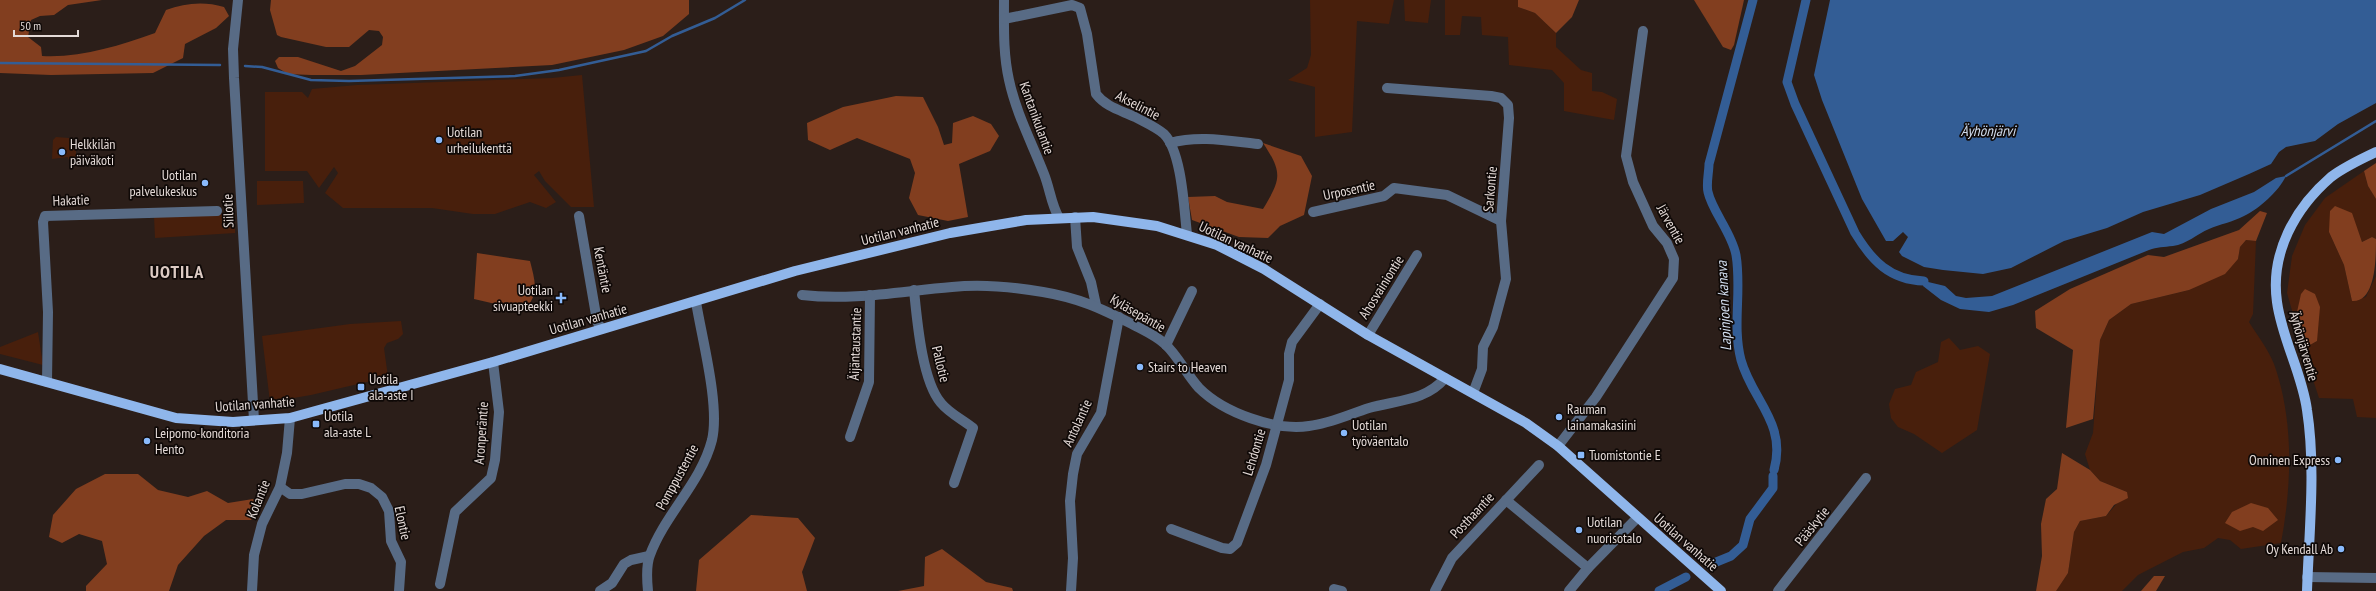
<svg xmlns="http://www.w3.org/2000/svg" width="2376" height="591" viewBox="0 0 2376 591" font-family="'PT Sans Narrow',sans-serif">
<style>
.green{fill:#481f0c}
.forest{fill:#823e1f}
.water{fill:#335d95}
.lines{fill:none;stroke-linecap:round;stroke-linejoin:round}
.stream{stroke:#335d95;stroke-width:2.5}
.canal{stroke:#335d95;stroke-width:9}
.minor{stroke:#586b85;stroke-width:10}
.major{stroke:#8fb6eb;stroke-width:10}
.poi-dot{fill:#89bafc;stroke:#0f0907;stroke-width:1.5}
.labels{text-anchor:middle;stroke-width:3.5;stroke-linejoin:round;paint-order:stroke}
.street-label{font-size:14px;fill:#e4dad7;stroke:#0f0907}
.poi-label{font-size:14px;fill:#e4dad7;stroke:#0f0907;text-anchor:start}
.water-label{font-size:15px;font-style:italic;fill:#d1ddee;stroke:#0f0907}
.district-label{font-size:18px;font-weight:bold;letter-spacing:1px;fill:#dccac3;stroke:#0f0907}
</style>
<rect width="100%" height="100%" fill="#2b1e19"/>
<g class="green">
<path d="M1310,0H1394L1389,24L1357,21L1352,132L1315,137V87L1288,80L1307,68L1311,55Z"/>
<path d="M1404,0H1431L1428,23L1405,21Z"/>
<path d="M1445,0H1518V7L1535,13L1556,33V47L1581,70L1592,73V91L1602,92L1617,99L1614,120L1564,111V83L1552,70L1509,65L1508,37L1482,35L1481,17L1462,16L1460,35H1445Z"/>
<path d="M582,75L594,207H571L545,181L539,171L534,175L556,202L546,208L530,202L495,214H473L432,208H343L325,193L338,173L334,167L319,188L307,171H265V92H302L308,98L312,89L357,85L552,78Z"/>
<path d="M56,137L69,138L76,142V159H68V157L52,159L53,140Z"/>
<path d="M2364,171L2368,186L2376,199V239L2372,237L2362,242L2357,229L2329,232L2344,265L2352,301L2366,297L2376,276V418L2357,417L2353,399L2319,398L2303,349L2317,341L2299,309L2295,321L2287,293L2292,256L2305,225L2325,198Z"/>
<path d="M257,181H303L304,203L257,205Z"/>
<path d="M235,213V233L155,238L154,216Z"/>
<path d="M2246,240L2256,241L2253,314L2249,322C2257,335 2268,349 2274,364C2294,420 2292,484 2281,543L2241,549L2230,540L2218,538L2204,548L2183,552L2138,575L2122,591H2055L2068,573L2074,532L2080,521L2106,516L2127,492L2100,481L2090,470L2085,454L2093,433L2100,340L2109,320L2131,304L2189,290L2238,259L2240,247Z"/>
<path d="M401,321L403,334L398,339L387,343L384,348L388,377L311,395L270,402L262,336L350,324Z"/>
<path d="M38,332L43,365L0,354V347Z"/>
<path d="M1949,338L1960,350L1978,346L1990,354L1977,430L1942,453L1914,434L1898,427L1891,418L1889,404L1895,389L1911,385L1916,372L1938,362L1941,342Z"/>
</g>
<g class="forest">
<path d="M0,0H102L68,5L54,15L40,16L31,20L28,37L41,47L42,56C81,58 118,46 155,33L166,10C185,3 204,1 224,7L229,16L216,28L185,44L183,58L153,73L51,75L0,73Z"/>
<path d="M271,0H689V14L663,36L624,50L552,65L361,75H311L288,74L278,68L275,61L279,57H298L341,71L355,66L382,45L383,37L379,31L369,30L349,47H326L281,37L277,35L270,10Z"/>
<path d="M1518,0H1579L1572,17L1556,33L1535,13L1518,7Z"/>
<path d="M1694,0H1744L1734,45L1731,50L1723,47Z"/>
<path d="M896,96L923,97L938,127L944,145L952,143L953,123L973,116L991,124L999,136L990,151L959,164L968,217L948,221L918,215L909,198L915,173L910,159L857,138L830,150L808,140L807,123L843,107Z"/>
<path d="M1263,143L1301,156L1312,176L1304,215L1280,226L1268,238L1239,237L1192,220L1188,197L1215,196L1227,202L1263,209C1281,179 1283,173 1263,143Z"/>
<path d="M2376,163V199L2368,186L2364,171Z"/>
<path d="M2335,206L2352,213L2362,242L2372,237L2376,239C2376,257 2376,303 2352,301L2344,265L2329,232L2330,211Z"/>
<path d="M2260,211L2267,213L2256,241L2246,240L2240,247L2238,259L2225,274L2189,290L2131,304L2109,320L2100,340L2093,419L2066,428L2073,350L2036,328L2035,311L2070,289L2148,255L2164,257L2239,230Z"/>
<path d="M477,253L530,261C534,277 539,291 529,304L500,305L474,299Z"/>
<path d="M2305,289L2315,294L2320,307L2317,341L2303,349L2295,321L2301,294Z"/>
<path d="M2062,453L2090,470L2100,481L2127,492L2128,498L2114,505L2106,516L2080,521L2074,532L2068,573L2056,591H2036L2042,556L2041,524L2046,499L2057,489Z"/>
<path d="M105,474H138L158,490L188,497L207,491L228,503L253,499L260,506L251,520H226L204,536L178,565L169,591H86V586L107,564L102,541L79,534L62,543L49,537L53,515L76,489Z"/>
<path d="M2251,503L2268,508L2278,520L2263,531L2253,527L2240,531L2225,523L2232,512Z"/>
<path d="M751,515L798,518L815,538L802,572L807,591H696L699,560Z"/>
<path d="M942,549L986,582L1012,588L1013,591H898L924,586L925,557Z"/>
<path d="M2154,576H2165L2156,591H2141Z"/>
</g>
<g class="water">
<path d="M1830,0H2376V103L2338,124L2315,141L2286,147L2279,152L2271,164L2249,174L2200,195L2143,212L2107,228L2064,241L2011,268L1983,274L1943,270L1924,267L1902,256L1899,252L1908,237L1903,232L1893,241H1886L1862,199L1822,100L1814,75Z"/>
<path d="M2286,176C2278,192 2260,208 2244,216C2233,222 2220,224 2209,229C2197,234 2187,244 2173,246C2164,247 2157,247 2149,250L2013,305L1989,312L1960,309L1941,300L1923,286L1924,281L1945,286L1956,296L1966,298L1992,296L2152,232L2164,234L2211,209L2254,192L2276,178Z"/>
</g>
<g class="lines">
<g class="stream">
<path d="M0,63L220,65"/>
<path d="M245,66L262,67L311,80L349,81L515,76L559,70L646,51L672,36L715,18L745,0"/>
<path d="M2286,176L2376,121"/>
</g>
<g class="canal">
<path d="M1753,0L1709,164C1709,172 1706,184 1708,192C1712,211 1732,233 1736,255C1742,290 1732,326 1741,360C1752,400 1787,423 1774,470"/>
<path d="M1806,0L1787,82L1795,104L1855,233C1872,261 1890,280 1924,281"/>
<path d="M1709,565L1731,556L1743,545L1750,519L1773,488V476"/>
<path d="M1659,591L1686,577"/>
</g>
<g class="minor">
<path d="M238,0L233,49L234,78L254,420"/>
<path d="M1004,0C1004,27 1003,53 1009,80C1016,113 1032,143 1044,174C1050,189 1051,204 1059,218"/>
<path d="M1004,19L1072,5L1080,8L1087,34L1096,94C1106,107 1120,110 1135,117C1144,122 1156,127 1164,134C1182,152 1184,209 1187,234"/>
<path d="M1387,88L1491,96L1501,98L1508,105L1509,118L1501,221L1506,279L1493,327L1483,347L1482,369L1473,393"/>
<path d="M1170,143C1199,135 1229,141 1258,144"/>
<path d="M1313,212L1384,196L1394,188L1447,195L1501,221"/>
<path d="M579,216L597,321L601,329"/>
<path d="M1075,217L1077,247L1091,282L1096,305"/>
<path d="M914,290C917,320 922,381 941,403C949,413 963,420 973,428L954,483"/>
<path d="M802,295C852,301 902,291 952,287C982,284 1014,287 1043,292C1079,298 1100,308 1132,324C1143,330 1155,335 1165,344C1178,356 1187,375 1199,388C1224,413 1275,431 1309,426C1329,424 1350,414 1369,408C1397,400 1426,401 1445,378"/>
<path d="M1368,335L1417,255"/>
<path d="M1166,345L1192,291"/>
<path d="M47,382L48,312L43,222L45,216L217,211"/>
<path d="M850,437L869,382L870,295"/>
<path d="M1558,446L1596,397L1673,278L1674,259L1667,243L1653,226L1633,182L1626,156L1643,31"/>
<path d="M280,487L290,494H302L345,484H359L371,488L382,497L389,511L391,541L401,562L399,591"/>
<path d="M1506,500L1588,568"/>
<path d="M1171,529L1222,548L1230,549L1237,543L1266,465L1289,380V354L1292,342L1320,304"/>
<path d="M2307,577L2376,578"/>
<path d="M440,584L455,512L491,478L495,460L499,412L493,362"/>
<path d="M1334,589L1342,591"/>
<path d="M252,591L254,555L262,524L280,487L287,453L290,418"/>
<path d="M600,591L612,583L624,564L631,560L649,556"/>
<path d="M648,591C647,581 646,565 650,555C665,514 701,483 712,440C720,405 702,339 696,302"/>
<path d="M1071,591L1073,558L1070,501L1073,474L1077,454L1101,413L1119,317"/>
<path d="M1435,591L1452,558L1539,465"/>
<path d="M1569,591L1588,568L1637,518"/>
<path d="M1778,591L1866,478"/>
</g>
<g class="major">
<path d="M0,369L176,418L233,422L290,418L493,362L795,271L950,233L1026,220L1093,217L1157,226L1217,245L1264,269L1368,335L1526,423L1558,446L1721,591"/>
<path d="M2307,591C2309,533 2316,467 2307,410C2302,373 2282,339 2277,302C2270,253 2295,208 2331,177C2344,167 2361,159 2376,152"/>
</g>
</g>
<g class="poi-dot">
<circle cx="439" cy="140" r="4"/>
<circle cx="62" cy="152" r="4"/>
<circle cx="205" cy="183" r="4"/>
<path d="M559 292h4v4h4v4h-4v4h-4v-4h-4v-4h4z"/>
<circle cx="1140" cy="367" r="4"/>
<rect x="357" y="383" width="8" height="8" rx="2"/>
<circle cx="1559" cy="417" r="4"/>
<rect x="312" y="420" width="8" height="8" rx="2"/>
<circle cx="1344" cy="433" r="4"/>
<circle cx="147" cy="441" r="4"/>
<rect x="1577" y="451" width="8" height="8" rx="2"/>
<circle cx="2338" cy="460" r="4"/>
<circle cx="1579" cy="530" r="4"/>
<circle cx="2341" cy="549" r="4"/>
</g>
<g class="labels">
<g class="street-label">
<text transform="translate(1138 105) rotate(27)" y="5">Akselintie</text>
<text transform="translate(1037 118) rotate(70)" y="5">Kantanikulantie</text>
<text transform="translate(1490 189) rotate(-85)" y="5">Sarkontie</text>
<text transform="translate(1349 190) rotate(-12)" y="5">Urposentie</text>
<text transform="translate(71 200) rotate(-2)" y="5">Hakatie</text>
<text transform="translate(228 211) rotate(-92)" y="5">Siilotie</text>
<text transform="translate(1671 224) rotate(61)" y="5">Järventie</text>
<text transform="translate(900 231) rotate(-14)" y="5">Uotilan vanhatie</text>
<text transform="translate(1236 242) rotate(25)" y="5">Uotilan vanhatie</text>
<text transform="translate(603 270) rotate(79)" y="5">Kentäntie</text>
<text transform="translate(1381 287) rotate(-58)" y="5">Ahosvainiontie</text>
<text transform="translate(1138 313) rotate(30)" y="5">Kyläsepäntie</text>
<text transform="translate(588 319) rotate(-16)" y="5">Uotilan vanhatie</text>
<text transform="translate(855 344) rotate(-88)" y="5">Äijäntaustantie</text>
<text transform="translate(2304 346) rotate(74)" y="5">Äyhönjärventie</text>
<text transform="translate(941 364) rotate(76)" y="5">Pallotie</text>
<text transform="translate(255 404) rotate(-4)" y="5">Uotilan vanhatie</text>
<text transform="translate(1077 423) rotate(-65)" y="5">Antolantie</text>
<text transform="translate(481 433) rotate(-86)" y="5">Aronperäntie</text>
<text transform="translate(1254 452) rotate(-73)" y="5">Lehdontie</text>
<text transform="translate(677 477) rotate(-61)" y="5">Pomppustentie</text>
<text transform="translate(258 499) rotate(-68)" y="5">Kolantie</text>
<text transform="translate(1472 515) rotate(-47)" y="5">Posthaantie</text>
<text transform="translate(403 523) rotate(78)" y="5">Elontie</text>
<text transform="translate(1812 526) rotate(-51)" y="5">Pääskytie</text>
<text transform="translate(1686 542) rotate(41)" y="5">Uotilan vanhatie</text>
</g>
<g class="poi-label">
<text x="447" y="137">Uotilan<tspan x="447" dy="16">urheilukenttä</tspan></text>
<text x="70" y="149">Helkkilän<tspan x="70" dy="16">päiväkoti</tspan></text>
<text x="197" y="180" text-anchor="end">Uotilan<tspan x="197" dy="16">palvelukeskus</tspan></text>
<text x="553" y="295" text-anchor="end">Uotilan<tspan x="553" dy="16">sivuapteekki</tspan></text>
<text x="1148" y="372">Stairs to Heaven</text>
<text x="369" y="384">Uotila<tspan x="369" dy="16">ala-aste I</tspan></text>
<text x="1567" y="414">Rauman<tspan x="1567" dy="16">lainamakasiini</tspan></text>
<text x="324" y="421">Uotila<tspan x="324" dy="16">ala-aste L</tspan></text>
<text x="1352" y="430">Uotilan<tspan x="1352" dy="16">työväentalo</tspan></text>
<text x="155" y="438">Leipomo-konditoria<tspan x="155" dy="16">Hento</tspan></text>
<text x="1589" y="460">Tuomistontie E</text>
<text x="2330" y="465" text-anchor="end">Onninen Express</text>
<text x="1587" y="527">Uotilan<tspan x="1587" dy="16">nuorisotalo</tspan></text>
<text x="2333" y="554" text-anchor="end">Oy Kendall Ab</text>
</g>
<g class="water-label">
<text x="1988" y="136">Äyhönjärvi</text>
<text transform="translate(1724 306) rotate(-93)" y="5">Lapinjoen kanava</text>
</g>
<g class="district-label">
<text x="177" y="278">UOTILA</text>
</g>
</g>
<path d="M14 30v6h64v-6" fill="none" stroke="#e4dad7" stroke-width="2"/>
<text x="20" y="30" font-size="12" fill="#e4dad7" stroke="#0f0907" stroke-width="3" paint-order="stroke">50 m</text>
</svg>
